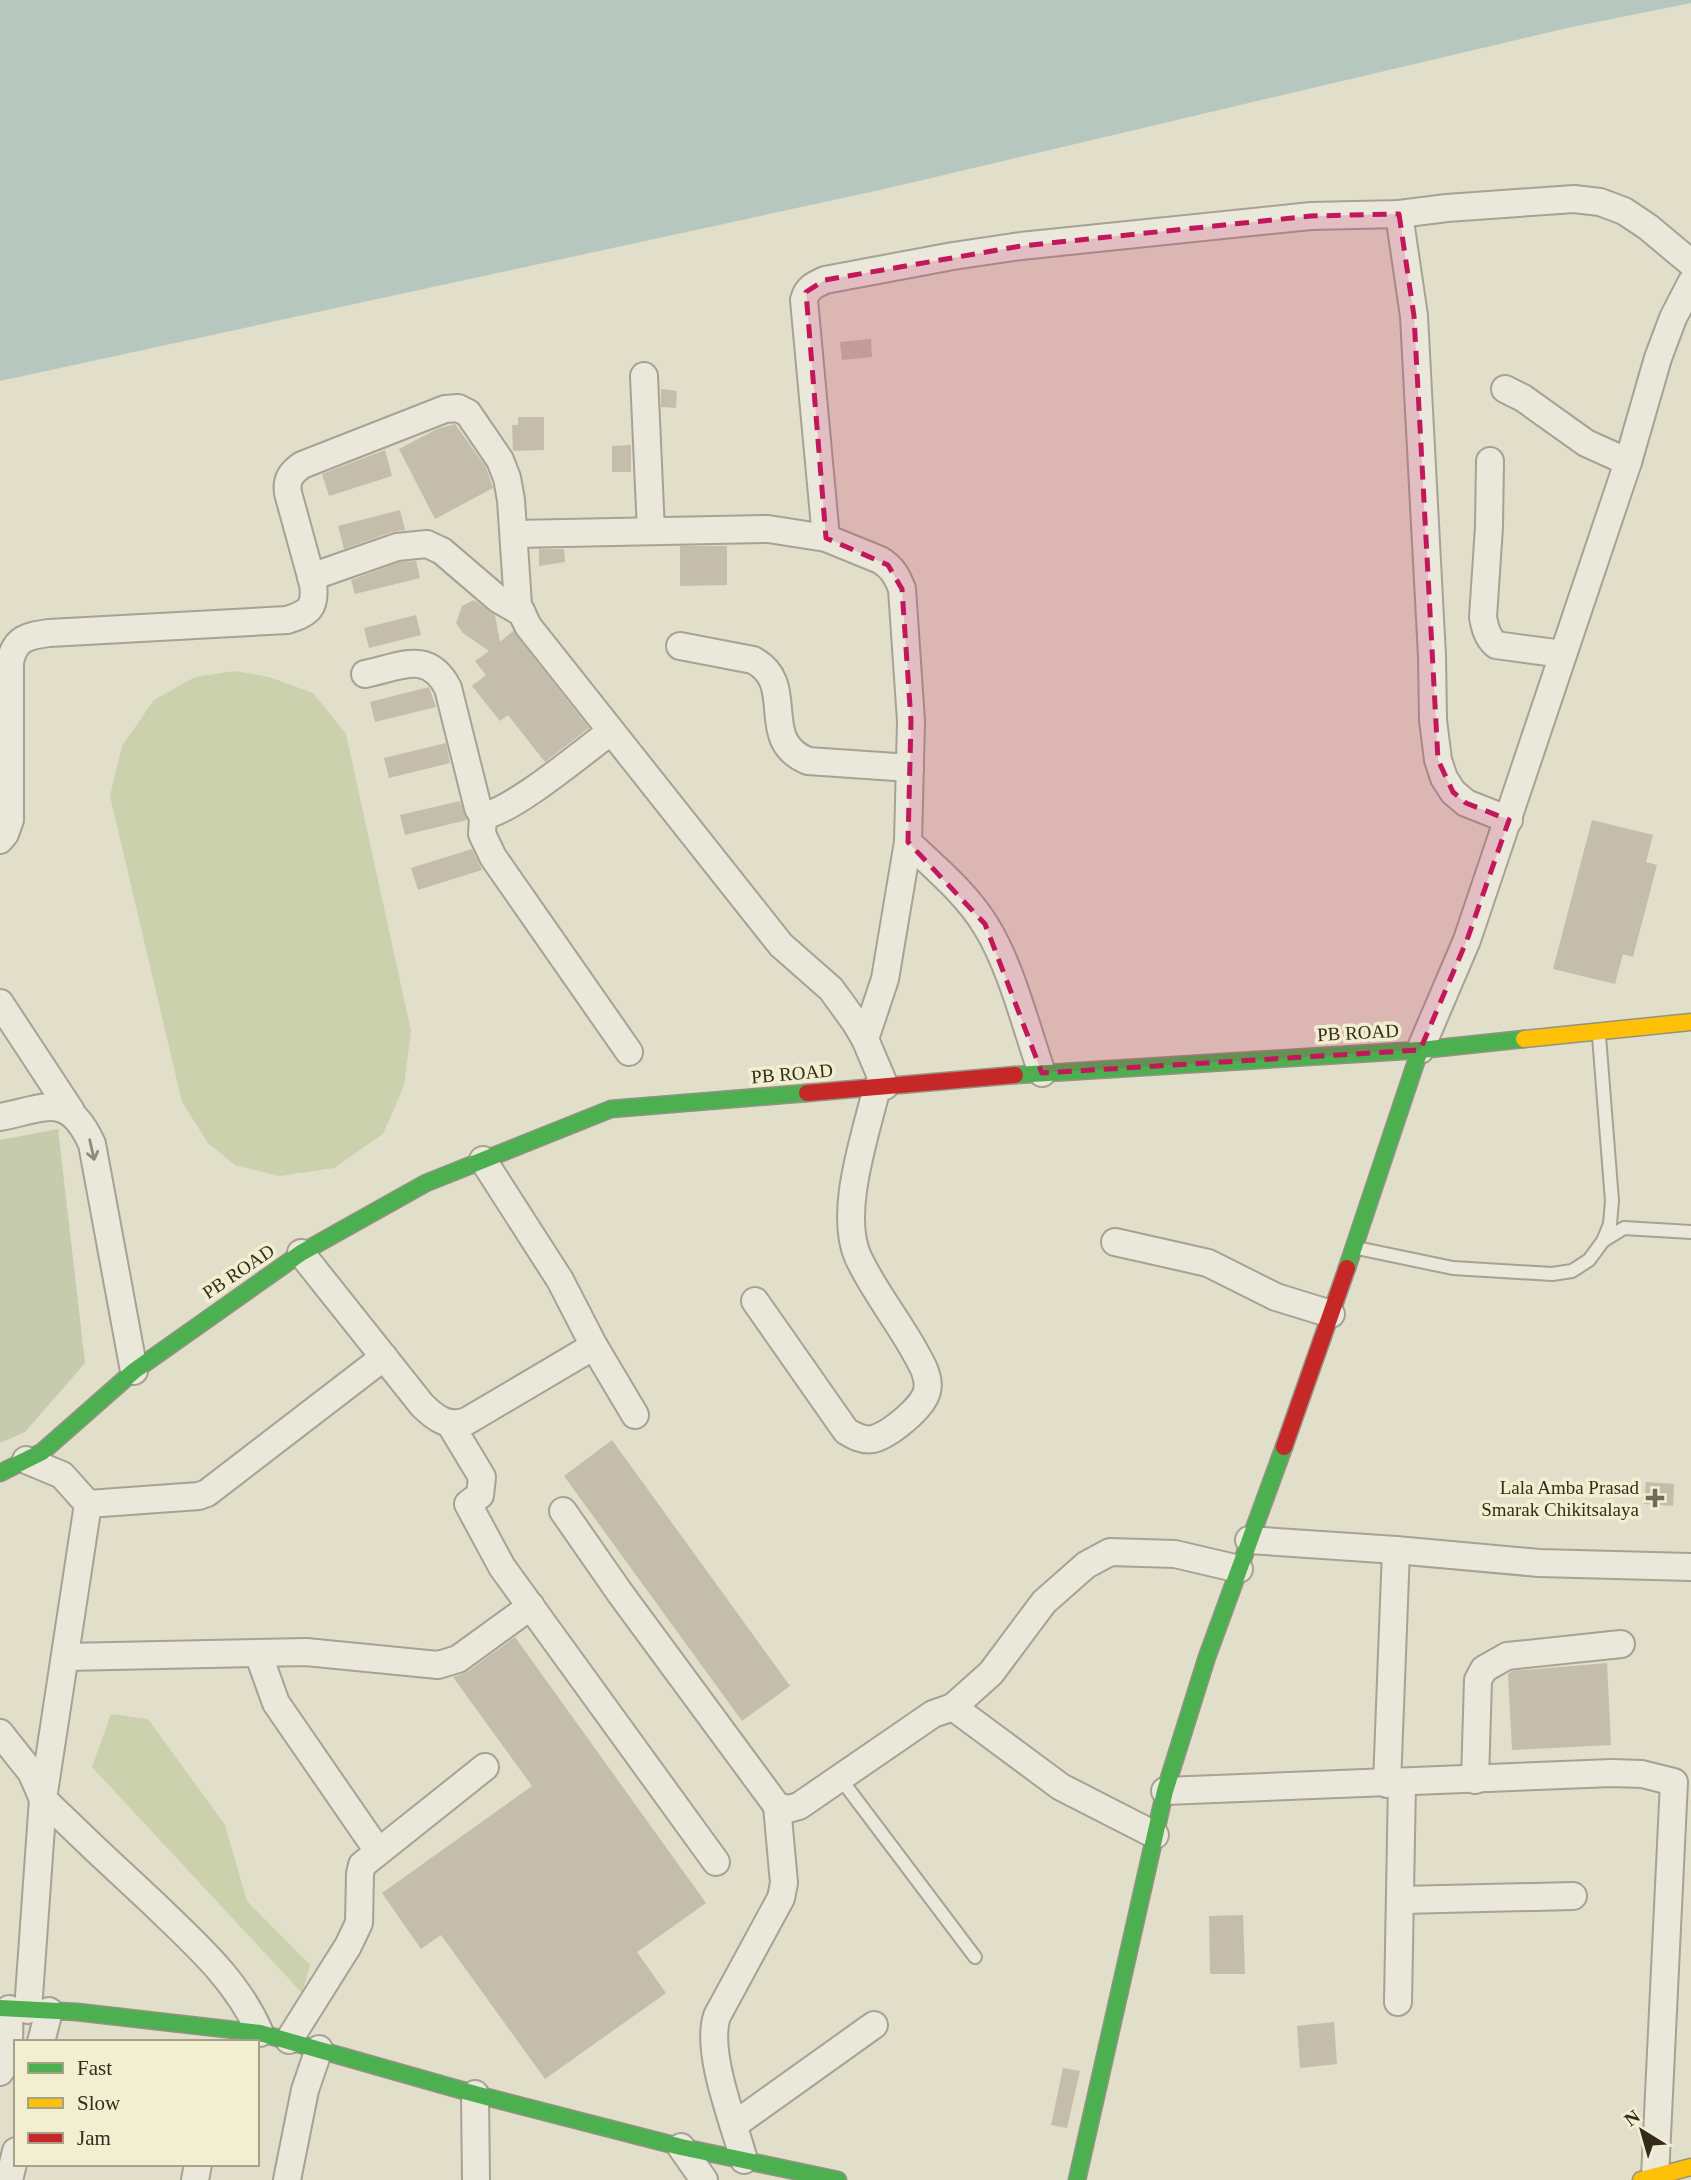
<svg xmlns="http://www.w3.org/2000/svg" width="1691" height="2180" viewBox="0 0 1691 2180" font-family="'Times New Roman',serif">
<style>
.green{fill:#cbd1ad}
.cemetery{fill:#c7cbad}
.water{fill:#b6c7bf}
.building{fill:#c4bdab}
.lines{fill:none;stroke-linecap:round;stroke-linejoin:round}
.lane-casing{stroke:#a6a294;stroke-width:16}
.street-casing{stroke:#a6a294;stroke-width:30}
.fast-casing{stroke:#959284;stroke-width:19}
.slow-casing{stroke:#959284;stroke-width:19}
.jam-casing{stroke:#959284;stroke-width:19}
.lane{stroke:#eae7db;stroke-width:12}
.street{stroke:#eae7db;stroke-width:26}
.fast{stroke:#4caf50;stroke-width:16}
.slow{stroke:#ffc107;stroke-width:16}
.jam{stroke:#c62828;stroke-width:16}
.oneway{stroke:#8e8a7c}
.marked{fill:#c2185b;fill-opacity:0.2;stroke:#c2185b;stroke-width:5;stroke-dasharray:14 9;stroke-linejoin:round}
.poi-dot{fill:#706a5a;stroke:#f2efd0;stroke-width:2.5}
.labels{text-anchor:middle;stroke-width:7;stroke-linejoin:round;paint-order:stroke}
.street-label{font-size:19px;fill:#332c1d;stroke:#f2efd0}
.poi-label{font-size:19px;fill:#332c1d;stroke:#f2efd0;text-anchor:end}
</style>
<rect width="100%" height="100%" fill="#e1deca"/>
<g class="green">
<path d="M235,671L269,677L313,693L346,734L411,1031L404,1086L383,1134L334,1168L279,1176L235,1165L208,1143L182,1102L110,796L122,746L154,700L195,677Z"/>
<path d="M111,1714L148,1719L225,1825L247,1901L310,1965L302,1993L92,1767Z"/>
</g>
<path class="cemetery" d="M58,1129L85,1363L25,1432L0,1443V1140Z"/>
<path class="water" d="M0,0H1691V3L1567,28L880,190L0,381Z"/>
<g class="building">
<path d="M871,339L872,357L842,360L840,342Z"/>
<path d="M661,389L677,391L676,408L661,407Z"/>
<path d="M518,417H544V450L513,451L512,425H518Z"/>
<path d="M455,424L486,467L493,488L435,519L399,449L437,429Z"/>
<path d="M631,445V472H612V446Z"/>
<path d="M385,450L392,476L329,496L322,474Z"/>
<path d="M400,510L405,530L392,532L344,549L338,526Z"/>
<path d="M680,546H727V585L680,586Z"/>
<path d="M539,549H564L565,562L539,566Z"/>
<path d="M416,561L420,578L355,594L351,580L400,562Z"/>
<path d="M474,600L495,615L500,642L513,631L589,728L545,762L508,715L500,721L472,686L486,675L475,661L489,651L463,633L456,623L462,606Z"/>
<path d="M416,615L421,635L369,648L364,628Z"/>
<path d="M429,687L436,707L375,722L370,702Z"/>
<path d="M446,743L450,763L389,778L384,758Z"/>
<path d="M460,801L467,820L405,835L400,815Z"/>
<path d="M1592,820L1653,835L1646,862L1657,865L1633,957L1623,954L1615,984L1553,969Z"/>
<path d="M472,849L482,870L418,890L411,868Z"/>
<path d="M612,1440L790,1686L742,1721L564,1476Z"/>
<path d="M1646,1482L1674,1484L1673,1506L1644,1504Z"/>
<path d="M515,1637L706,1903L637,1952L666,1993L545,2079L441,1935L421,1949L382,1893L532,1786L453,1677L467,1672Z"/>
<path d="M1607,1663L1611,1745L1512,1750L1508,1674L1512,1671Z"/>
<path d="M1243,1915L1245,1974H1210L1209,1916Z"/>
<path d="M1334,2022L1337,2064L1300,2068L1297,2026Z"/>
<path d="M1063,2068L1080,2071L1067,2128L1051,2125Z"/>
</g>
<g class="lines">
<g class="lane-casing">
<g id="lane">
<path d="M1603,1241L1624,1228L1691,1232"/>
<path d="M1357,1248L1453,1268L1552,1274L1572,1271L1589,1260L1603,1241L1610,1224L1612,1201L1599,1036"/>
<path d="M840,1778L975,1957"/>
</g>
</g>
<g class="street-casing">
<g id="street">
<path d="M1399,214L1414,316L1432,656L1433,720L1438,760L1444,778L1453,792L1466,803L1509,820"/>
<path d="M644,376L651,531"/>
<path d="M1505,389L1523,398L1586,443L1628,462"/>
<path d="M1490,461L1489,527L1483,617C1485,628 1487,637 1496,645L1563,654"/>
<path d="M514,534L768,529L826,538L880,560C892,567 897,576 902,589L911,721L908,842L885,979L865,1039"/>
<path d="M826,538L804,300C807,288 814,285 825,280L953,256L1021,246L1311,216L1399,214L1447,208L1574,199L1600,202L1624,211L1648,227L1691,263"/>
<path d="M311,577L397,547L427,544L442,551L498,599L522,613"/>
<path d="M680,646L753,660C799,684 756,740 808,761L910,768"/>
<path d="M365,674C400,667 428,649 448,688L478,808L483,816C513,811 583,752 610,732"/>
<path d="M483,816L482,834L493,857L629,1052"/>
<path d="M0,840L5,834L10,820V662C15,638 27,636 49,633L287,620C309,613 316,608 313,584L288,493C286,479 291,473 302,465L445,409L458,408L468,413L500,460L507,478L511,500L518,605L528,626L781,945L831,989L855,1022L865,1039L885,1086"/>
<path d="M908,842C935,868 966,893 986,926C1011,966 1026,1027 1042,1073"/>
<path d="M0,1003L71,1111"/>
<path d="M1420,1050L1467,940L1628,462L1658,358L1673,318L1691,283"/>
<path d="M0,1117C46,1108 68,1091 92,1144L134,1371"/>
<path d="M483,1160L560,1280L594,1346L635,1415"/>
<path d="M1115,1242L1208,1263L1276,1297L1331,1314"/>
<path d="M301,1253L422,1405C435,1418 448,1428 467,1421L594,1346"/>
<path d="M755,1301L846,1431C854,1436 863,1441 873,1439C889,1435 923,1408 927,1391C929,1383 927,1377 924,1369C906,1330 876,1296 858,1257C838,1212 866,1134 877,1087"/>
<path d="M450,1424L482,1477L480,1495L468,1504L502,1567L716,1862"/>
<path d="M26,1460L62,1475L88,1504L43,1799L28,2010"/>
<path d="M88,1504L199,1496L207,1493L384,1357"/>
<path d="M563,1511L620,1593L777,1806L788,1809L799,1806L933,1714L953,1707L1061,1787L1155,1835"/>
<path d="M1249,1540L1396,1550L1539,1563L1691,1567"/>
<path d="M258,1653L276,1703L378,1851"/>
<path d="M65,1657L306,1652L438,1665L458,1659L531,1606"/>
<path d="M953,1707L991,1673L1044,1602L1086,1565L1110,1552L1175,1554L1239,1569"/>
<path d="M0,1733L31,1772L43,1799C79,1834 115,1868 152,1902C193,1942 237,1979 260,2033"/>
<path d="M1475,1780L1478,1680L1484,1669L1507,1656L1621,1644"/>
<path d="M1387,1784L1396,1550"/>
<path d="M1165,1791L1612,1773L1642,1774L1674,1782L1655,2177"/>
<path d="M1401,1900L1573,1896"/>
<path d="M1398,2002L1402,1783"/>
<path d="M289,2040L348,1946L359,1923L360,1874L362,1865L485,1767"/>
<path d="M41,2042L49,2011"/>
<path d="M0,2072C12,2054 9,2030 9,2009"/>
<path d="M475,2094L476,2180"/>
<path d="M734,2125L874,2025"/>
<path d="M681,2147L704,2180"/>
<path d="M744,2160C734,2123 705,2052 717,2016L781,1898L784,1883L777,1806"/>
<path d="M9,2180L16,2151"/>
<path d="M195,2180L198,2164"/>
<path d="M287,2180L305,2090L319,2049"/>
</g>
</g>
<g class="fast-casing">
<g id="fast">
<path d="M1015,1075L1420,1050L1524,1039"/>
<path d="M1347,1268L1420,1050"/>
<path d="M0,1473L42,1452L134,1371L301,1253L426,1183L611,1109L807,1093"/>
<path d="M0,2008L77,2012L260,2033L475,2094L681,2147L838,2180"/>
<path d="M1077,2180L1165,1791L1207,1657L1284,1447"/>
</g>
</g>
<g class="slow-casing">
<g id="slow">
<path d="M1524,1039L1691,1022"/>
<path d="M1641,2180L1691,2167"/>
</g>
</g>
<g class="jam-casing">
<g id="jam">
<path d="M807,1093L1015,1075"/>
<path d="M1284,1447L1347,1268"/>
</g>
</g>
<use href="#lane" class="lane"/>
<use href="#street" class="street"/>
<use href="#fast" class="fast"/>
<use href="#slow" class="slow"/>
<use href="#jam" class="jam"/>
</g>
<defs><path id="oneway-shaft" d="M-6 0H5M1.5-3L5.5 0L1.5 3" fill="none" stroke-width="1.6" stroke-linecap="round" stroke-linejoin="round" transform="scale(1.75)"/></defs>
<use class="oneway" href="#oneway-shaft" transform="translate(92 1150) rotate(77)"/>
<path class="marked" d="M1399,214L1414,316L1438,760L1453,792L1466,803L1509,820L1467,940L1420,1050L1042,1073L985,924L908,842L911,721L902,589L888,565L826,538L806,292L825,280L1021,246L1311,216Z"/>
<path class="poi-dot" d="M1651.5 1487.5h7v7h7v7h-7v7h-7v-7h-7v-7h7z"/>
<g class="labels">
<g class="street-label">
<text transform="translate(1358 1032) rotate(-3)" y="7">PB ROAD</text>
<text transform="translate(792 1073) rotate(-5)" y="7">PB ROAD</text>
<text transform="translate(238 1271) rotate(-34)" y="7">PB ROAD</text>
</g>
<g class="poi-label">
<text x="1639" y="1494">Lala Amba Prasad<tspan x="1639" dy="22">Smarak Chikitsalaya</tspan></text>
</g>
</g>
<rect x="14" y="2040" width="245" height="126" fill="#f2efd0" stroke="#a6a188" stroke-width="2"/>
<rect x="28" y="2063" width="35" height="10" fill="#4caf50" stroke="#a6a188" stroke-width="2"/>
<text x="77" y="2075" font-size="21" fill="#332c1d">Fast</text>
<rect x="28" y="2098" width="35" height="10" fill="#ffc107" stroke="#a6a188" stroke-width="2"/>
<text x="77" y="2110" font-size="21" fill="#332c1d">Slow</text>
<rect x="28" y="2133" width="35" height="10" fill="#c62828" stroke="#a6a188" stroke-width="2"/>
<text x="77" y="2145" font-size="21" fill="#332c1d">Jam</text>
<g transform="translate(1642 2131) rotate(323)" stroke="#f2efd0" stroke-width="5" paint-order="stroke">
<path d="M0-5L12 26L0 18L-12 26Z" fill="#332c1d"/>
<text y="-10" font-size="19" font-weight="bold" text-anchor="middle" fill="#332c1d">N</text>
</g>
</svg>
